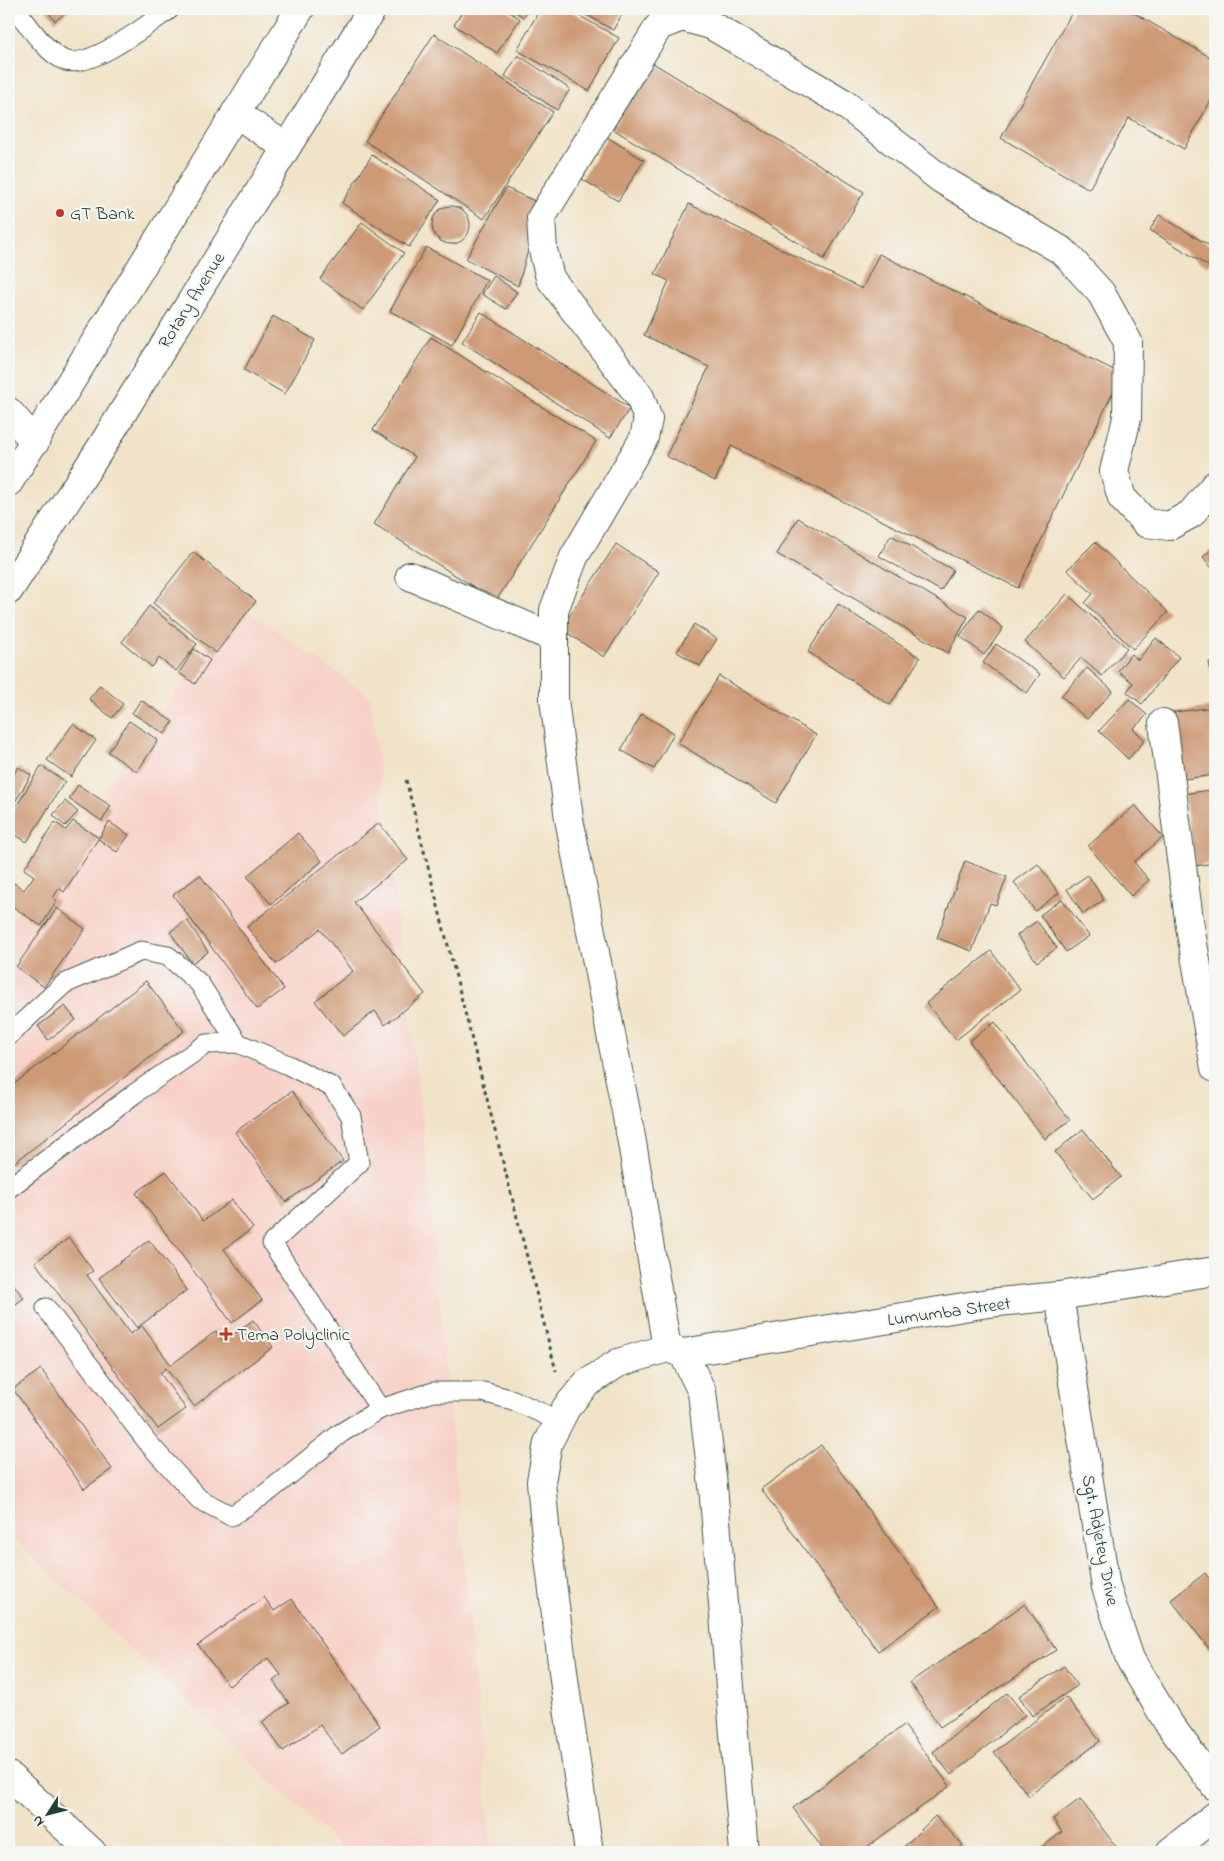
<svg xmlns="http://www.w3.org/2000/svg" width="1224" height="1861" viewBox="0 0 1224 1861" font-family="'Indie Flower',sans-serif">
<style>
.built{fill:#f7d1c7}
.building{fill:#cd9a74}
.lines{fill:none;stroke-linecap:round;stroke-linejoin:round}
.lane-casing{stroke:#3e564a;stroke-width:21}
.street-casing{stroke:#3e564a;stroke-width:30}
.secondary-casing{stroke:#3e564a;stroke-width:30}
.path{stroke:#3e564a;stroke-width:3;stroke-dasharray:4 4;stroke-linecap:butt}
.lane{stroke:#fff;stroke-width:19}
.street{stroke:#fff;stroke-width:28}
.secondary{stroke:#fff;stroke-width:28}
.poi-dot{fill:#c8321e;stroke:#f6f6f2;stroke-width:2}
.labels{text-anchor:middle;stroke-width:4.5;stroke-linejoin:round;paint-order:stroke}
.poi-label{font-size:18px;fill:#1f3d34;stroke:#f6f6f2;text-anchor:start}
.street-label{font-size:18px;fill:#1f3d34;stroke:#f6f6f2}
</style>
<rect width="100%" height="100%" fill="#f6f6f2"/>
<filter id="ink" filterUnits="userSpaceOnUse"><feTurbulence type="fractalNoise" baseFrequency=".02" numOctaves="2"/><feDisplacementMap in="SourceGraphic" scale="10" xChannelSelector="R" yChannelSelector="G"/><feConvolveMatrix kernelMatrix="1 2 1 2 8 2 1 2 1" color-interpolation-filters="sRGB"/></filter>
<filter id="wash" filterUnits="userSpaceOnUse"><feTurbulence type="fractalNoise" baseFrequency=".0096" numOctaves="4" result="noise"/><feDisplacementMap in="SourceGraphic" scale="20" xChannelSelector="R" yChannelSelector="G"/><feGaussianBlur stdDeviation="1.12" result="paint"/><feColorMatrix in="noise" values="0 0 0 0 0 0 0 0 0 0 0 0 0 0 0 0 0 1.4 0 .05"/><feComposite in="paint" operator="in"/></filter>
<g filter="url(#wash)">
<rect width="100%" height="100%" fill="#f1e3c7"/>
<path class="built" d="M238,604L370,696L424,1133L491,1852H346L9,1534V926Z"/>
<g id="blocks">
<g class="building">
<path d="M46,9H71L55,21Z"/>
<path d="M464,9H505L520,19L497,53L454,25Z"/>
<path d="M512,9H529L523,17Z"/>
<path d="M540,9H567L619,38L589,91L517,50Z"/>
<path d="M577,9H625L613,30Z"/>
<path d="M1074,9H1127L1215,60V93L1184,149L1129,118L1089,189L1001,138Z"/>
<path d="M434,34L553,112L484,219L365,141Z"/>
<path d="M518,55L570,89L557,110L505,76Z"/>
<path d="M653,63L864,192L824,259L613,129Z"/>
<path d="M607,137L644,160L618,201L582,179Z"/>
<path d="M372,155L440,200L409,247L342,203Z"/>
<path d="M506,188L541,204L518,286L466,259Z"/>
<path d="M689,204L862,289L879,254L1122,374L1018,588L731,446L715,481L666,456L709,367L644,335L669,281L655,274Z"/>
<circle cx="451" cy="225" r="19"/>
<path d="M1159,215L1215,249V255L1208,266L1150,230Z"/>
<path d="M362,222L404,253L363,310L320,279Z"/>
<path d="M426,247L487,280L452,345L390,311Z"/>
<path d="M494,276L517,292L506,309L482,294Z"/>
<path d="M481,312L630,408L610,438L462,342Z"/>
<path d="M273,316L315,340L285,394L244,370Z"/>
<path d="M431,337L596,441L496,601L374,524L415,457L373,430Z"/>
<path d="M798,518L968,617L948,653L777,554Z"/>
<path d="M891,535L953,570L941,591L879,556Z"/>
<path d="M1095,542L1168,612L1133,649L1085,603L1093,594L1067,570Z"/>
<path d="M616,544L659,572L604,657L561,629Z"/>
<path d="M1215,546V572L1203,557Z"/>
<path d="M193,552L256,601L216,653L153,603Z"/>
<path d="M1067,594L1127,648L1102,676L1081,658L1064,677L1025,642Z"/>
<path d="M838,604L920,658L890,705L808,652Z"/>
<path d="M149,606L197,644L176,671L159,658L152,667L122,642Z"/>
<path d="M979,609L1003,628L984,655L960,636Z"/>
<path d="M694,624L717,639L700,666L677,652Z"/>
<path d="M1156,638L1179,657L1142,704L1127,692L1133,683L1118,671L1131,654L1138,660Z"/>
<path d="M996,644L1040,674L1027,693L983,663Z"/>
<path d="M194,649L210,660L195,684L179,673Z"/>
<path d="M1215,661V691H1214L1209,662Z"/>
<path d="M1087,668L1113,691L1087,719L1061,696Z"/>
<path d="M719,676L816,735L776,803L678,743Z"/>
<path d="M100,685L123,704L112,718L89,699Z"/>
<path d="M1129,699L1147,715L1133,729L1145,740L1128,759L1099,731Z"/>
<path d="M141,700L173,722L165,734L132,713Z"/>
<path d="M1215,707V775L1177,780L1167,713Z"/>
<path d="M642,714L674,733L654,769L621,750Z"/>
<path d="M129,721L158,740L137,772L108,752Z"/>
<path d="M73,724L96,740L71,777L47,760Z"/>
<path d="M41,766L65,781L27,842L9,831V818Z"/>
<path d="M18,767L31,775L15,802L9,798V782Z"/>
<path d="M78,785L111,806L102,821L69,799Z"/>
<path d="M1215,789V863L1195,866L1184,794Z"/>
<path d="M65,801L78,812L65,826L53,815Z"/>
<path d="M1135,805L1163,837L1134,862L1149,880L1131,896L1088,846Z"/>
<path d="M73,821L99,838L109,822L129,835L117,852L98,839L64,892L59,888L53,898L57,901L41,926L9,904V891L14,883L24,890L34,876L24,869L55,822L66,830Z"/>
<path d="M379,823L408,860L354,902L425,994L385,1025L375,1011L343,1036L315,1001L353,971L320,929L276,964L247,927Z"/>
<path d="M298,833L322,861L271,904L247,876Z"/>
<path d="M965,861L1007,877L996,905L990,903L972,951L937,938Z"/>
<path d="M1038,864L1059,893L1035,911L1014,882Z"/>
<path d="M200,875L284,989L257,1009L173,895Z"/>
<path d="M1088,875L1104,900L1083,914L1067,889Z"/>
<path d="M1062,899L1089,936L1066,952L1040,915Z"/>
<path d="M57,908L85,929L44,987L16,967Z"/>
<path d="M187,920L208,952L192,963L170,932Z"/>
<path d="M1037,921L1057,948L1037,962L1017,935Z"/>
<path d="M991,951L1020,990L956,1040L926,1003Z"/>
<path d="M146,981L184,1031L9,1167V1088Z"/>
<path d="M65,1006L76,1020L48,1040L38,1026Z"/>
<path d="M995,1022L1070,1120L1045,1139L969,1041Z"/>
<path d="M292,1091L343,1161L286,1202L235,1132Z"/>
<path d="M1083,1129L1121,1177L1093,1199L1055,1152Z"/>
<path d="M166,1171L203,1221L232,1200L253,1228L224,1249L262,1300L232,1323L136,1193Z"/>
<path d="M69,1238L93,1271L87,1275L130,1334L142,1326L171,1365L216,1331L223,1342L253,1320L273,1347L194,1406L166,1368L160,1373L186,1409L158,1429L35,1262Z"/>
<path d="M149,1240L187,1290L137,1328L99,1278Z"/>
<path d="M9,1279L24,1298L9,1309Z"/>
<path d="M41,1369L112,1469L84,1489L13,1389Z"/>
<path d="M821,1445L939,1607L878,1651L761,1489Z"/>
<path d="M1205,1573L1215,1586V1656L1171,1600Z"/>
<path d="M264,1597L274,1611L292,1599L380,1726L342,1754L320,1725L283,1751L262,1722L289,1703L273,1681L281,1675L268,1658L229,1686L198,1645Z"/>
<path d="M1025,1604L1056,1650L940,1727L910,1682Z"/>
<path d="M1064,1666L1077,1686L1032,1716L1019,1696Z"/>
<path d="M1007,1693L1025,1715L951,1775L933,1752Z"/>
<path d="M1066,1697L1100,1741L1029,1796L994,1752Z"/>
<path d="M904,1725L950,1786L860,1852H825L793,1808Z"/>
<path d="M1080,1799L1120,1852H1046L1042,1847L1062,1832L1053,1819Z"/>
<path d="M935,1816L963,1845L956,1852H899Z"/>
</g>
</g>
</g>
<g filter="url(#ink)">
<use href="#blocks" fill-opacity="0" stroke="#3e564a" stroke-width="1"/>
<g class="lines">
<g class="lane-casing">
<g id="lane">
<path d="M16,9C27,24 48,55 66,61C92,68 148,24 170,9"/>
<path d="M9,1035L64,984L141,951L168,956L199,983L238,1043"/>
<path d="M9,1188L134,1094L206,1044L238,1043L288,1065L332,1087L351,1116L359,1163L272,1243L380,1409"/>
<path d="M46,1308L149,1444L199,1499L231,1516L268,1492L341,1433L380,1409L433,1392H483L513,1400L559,1421"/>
</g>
</g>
<g class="street-casing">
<g id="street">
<path d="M9,412L35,442"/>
<path d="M410,576L554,638"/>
<path d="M1163,723L1190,927L1215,1068"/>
<path d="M1059,1296L1106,1587L1130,1659L1167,1721L1215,1786"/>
<path d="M667,1348L631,1137L569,819L554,699V610L574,557L644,438L648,419L640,397L550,278L543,250L541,218L659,26L682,17L711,25L842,102L941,179L1064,252L1101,293L1128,342L1127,418L1114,471L1122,498L1146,523L1169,526L1191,514L1215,485"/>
<path d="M1170,1852L1215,1816"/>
</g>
</g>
<g class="secondary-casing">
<g id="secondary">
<path d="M235,113L286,147"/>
<path d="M9,482L300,9"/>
<path d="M9,590L102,446L372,9"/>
<path d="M683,1353L702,1392L713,1486L744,1852"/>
<path d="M9,1776L92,1852"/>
<path d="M589,1852L565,1687L545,1526L541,1481L548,1443L566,1408L586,1384L618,1363L667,1348L683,1353L988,1303L1059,1296L1215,1271"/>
</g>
</g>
<path class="path" d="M406,780L556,1371"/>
<use href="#lane" class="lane"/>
<use href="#street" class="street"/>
<use href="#secondary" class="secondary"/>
</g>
</g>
<g class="poi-dot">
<circle cx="60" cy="213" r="5"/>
<path d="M223.5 1326.5h5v5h5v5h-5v5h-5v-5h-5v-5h5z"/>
</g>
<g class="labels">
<g class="poi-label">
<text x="70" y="219">GT Bank</text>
<text x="237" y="1340">Tema Polyclinic</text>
</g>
<g class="street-label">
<text transform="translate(191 300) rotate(-58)" y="6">Rotary Avenue</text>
<text transform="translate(949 1311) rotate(-8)" y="6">Lumumba Street</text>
<text transform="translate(1101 1540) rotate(79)" y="6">Sgt. Adjetey Drive</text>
</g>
</g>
<rect width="1224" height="1861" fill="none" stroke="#f6f6f2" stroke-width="30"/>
<g transform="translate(48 1814) rotate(234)" stroke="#f6f6f2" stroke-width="4" paint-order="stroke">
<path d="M0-4L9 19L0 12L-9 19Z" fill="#1f3d34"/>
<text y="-8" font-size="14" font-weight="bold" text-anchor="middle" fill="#1f3d34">N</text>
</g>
</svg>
